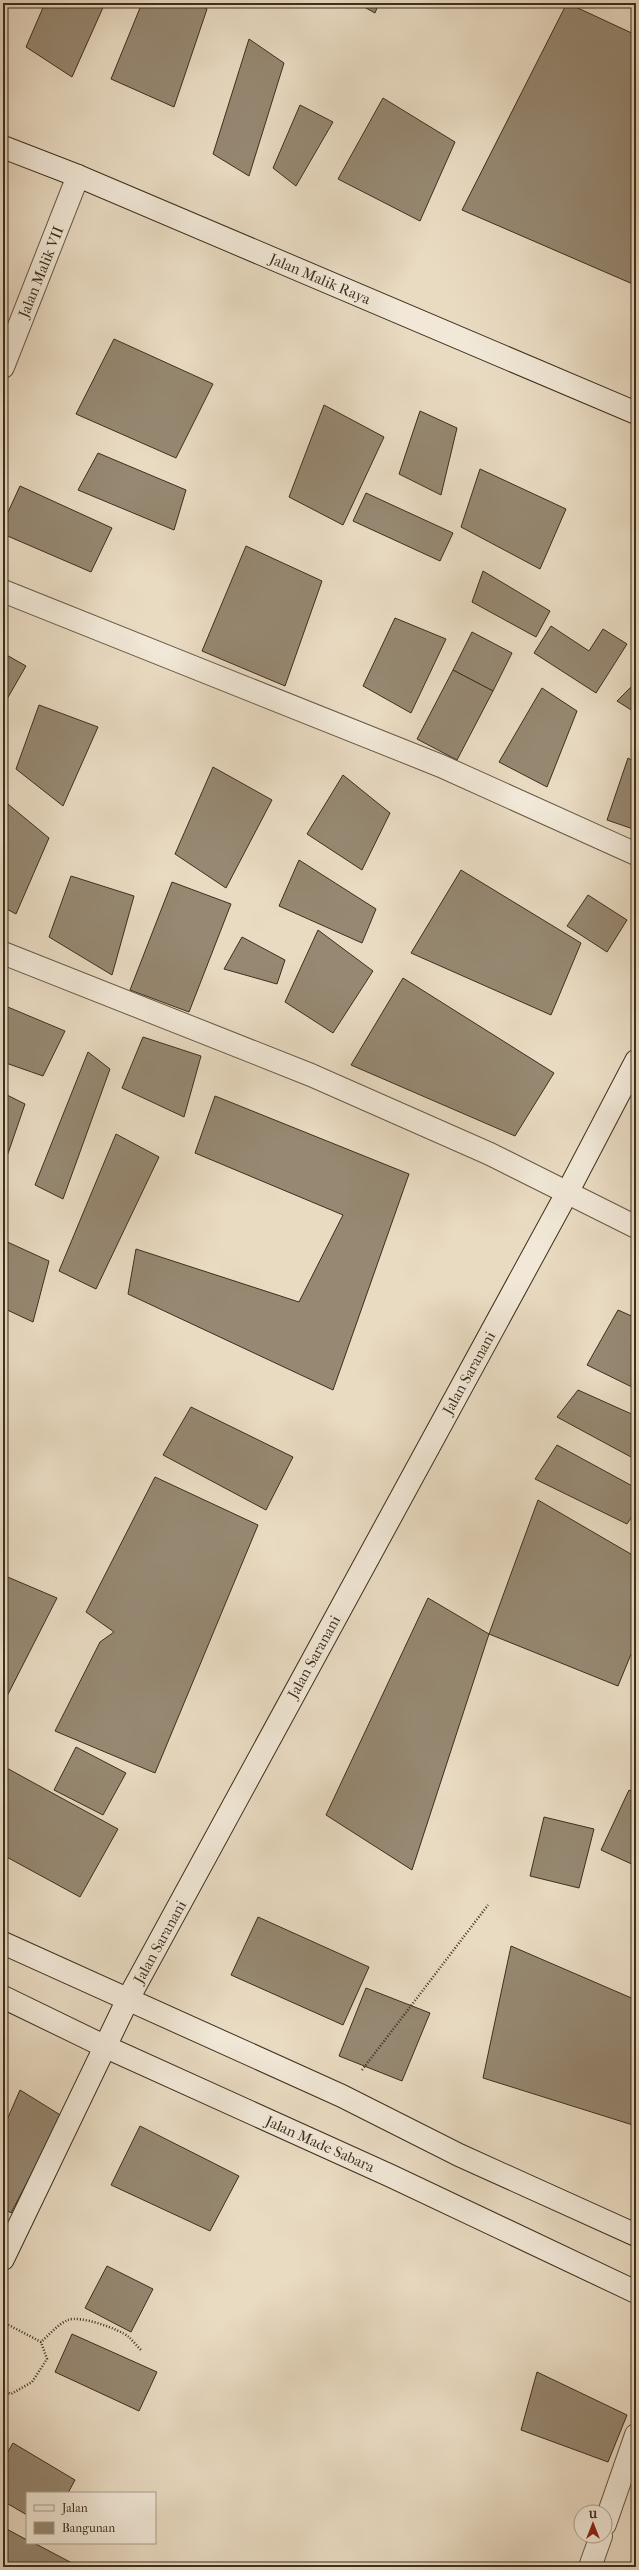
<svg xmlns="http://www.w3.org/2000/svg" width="639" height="2570" viewBox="0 0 639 2570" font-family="'IM FELL French Canon',serif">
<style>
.building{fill:#968872;stroke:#3d2f1c}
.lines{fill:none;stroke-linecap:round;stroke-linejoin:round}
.street-casing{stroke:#685a46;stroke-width:24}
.secondary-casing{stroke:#3d2f1c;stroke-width:24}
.path{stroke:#3d2f1c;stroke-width:2.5;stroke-dasharray:1 2;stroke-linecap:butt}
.street{stroke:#f1e8d7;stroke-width:22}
.secondary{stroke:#f1e8d7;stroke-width:22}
.labels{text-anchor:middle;stroke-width:3.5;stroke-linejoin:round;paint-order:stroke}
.street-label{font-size:15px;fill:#3d2f1c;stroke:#f1e8d7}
</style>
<rect width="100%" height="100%" fill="#e9dbc2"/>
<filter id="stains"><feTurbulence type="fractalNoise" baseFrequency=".005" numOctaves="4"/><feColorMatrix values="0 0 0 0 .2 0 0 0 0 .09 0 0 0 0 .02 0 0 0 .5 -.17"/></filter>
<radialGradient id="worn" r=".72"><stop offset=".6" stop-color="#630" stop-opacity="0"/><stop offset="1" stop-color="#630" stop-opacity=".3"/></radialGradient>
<g class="building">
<path d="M45,3H105L72,77L26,47Z"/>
<path d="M142,3H196L207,9L174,107L111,79Z"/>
<path d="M357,3H379L375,13Z"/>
<path d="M567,3L636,35L635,285L462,210Z"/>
<path d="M249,39L284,63L249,176L213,154Z"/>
<path d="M383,98L455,142L420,221L338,179Z"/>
<path d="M300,105L333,122L296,186L273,168Z"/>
<path d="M114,339L213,384L176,458L76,414Z"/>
<path d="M324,405L384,437L343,525L289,497Z"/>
<path d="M420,411L457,428L441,495L399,474Z"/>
<path d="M98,453L186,490L174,530L78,490Z"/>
<path d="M480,469L566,509L540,569L461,527Z"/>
<path d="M20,486L112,528L91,572L3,534V523Z"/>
<path d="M366,493L453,533L440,561L353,521Z"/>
<path d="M246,546L322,581L285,686L202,651Z"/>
<path d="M483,571L550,611L536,637L472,602Z"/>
<path d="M395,618L446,639L411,713L363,686Z"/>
<path d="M551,626L589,651L603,629L627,644L596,693L534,653Z"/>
<path d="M472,632L512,653L493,691L453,670Z"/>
<path d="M3,653L26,666L3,706Z"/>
<path d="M453,670L493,691L457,760L417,739Z"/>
<path d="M636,682V713L617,701Z"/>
<path d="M542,688L577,711L547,787L499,762Z"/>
<path d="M39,705L98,727L63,806L16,769Z"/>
<path d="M628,758L636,763V830L607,820Z"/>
<path d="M213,767L272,800L226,888L175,854Z"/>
<path d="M343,775L390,813L362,870L307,834Z"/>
<path d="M3,800L49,838L16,914L3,907Z"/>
<path d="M299,860L376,909L362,943L279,906Z"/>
<path d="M461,870L581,943L551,1015L411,953Z"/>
<path d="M71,876L134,896L112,975L49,937Z"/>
<path d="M172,882L231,904L189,1012L130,990Z"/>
<path d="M588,895L627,920L607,952L567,926Z"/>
<path d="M318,930L373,971L333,1033L285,1002Z"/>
<path d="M242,937L285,960L277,984L224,969Z"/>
<path d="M403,978L554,1073L515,1136L351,1065Z"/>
<path d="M3,1005L65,1031L43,1076L3,1062Z"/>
<path d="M143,1037L201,1056L184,1117L122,1088Z"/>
<path d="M88,1052L110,1069L63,1199L35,1185Z"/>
<path d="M3,1093L25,1104L3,1168Z"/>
<path d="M215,1096L409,1174L333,1390L128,1294L136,1249L299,1302L343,1215L195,1153Z"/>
<path d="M116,1134L159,1157L96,1289L59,1271Z"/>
<path d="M3,1240L49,1261L33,1322L3,1308Z"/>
<path d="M618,1310L636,1318V1389L587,1365Z"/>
<path d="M578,1390L636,1416V1449L631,1457L557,1417Z"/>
<path d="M191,1407L293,1457L266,1510L163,1455Z"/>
<path d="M557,1445L636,1488V1510L627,1524L535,1479Z"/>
<path d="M155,1477L258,1525L155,1773L55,1731L100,1642L114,1632L86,1612Z"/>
<path d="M538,1500L636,1557V1642L618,1686L489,1634Z"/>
<path d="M3,1575L57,1598L3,1704Z"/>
<path d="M428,1598L489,1634L412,1870L326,1815Z"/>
<path d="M76,1747L126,1773L103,1815L54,1790Z"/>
<path d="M3,1766L118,1829L80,1897L3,1855Z"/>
<path d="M629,1790L636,1793V1866L601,1850Z"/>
<path d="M544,1817L594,1829L579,1888L530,1876Z"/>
<path d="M258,1917L369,1967L343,2025L231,1975Z"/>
<path d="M511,1946L636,2000V2126L483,2078Z"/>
<path d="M366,1988L430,2013L402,2081L339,2056Z"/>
<path d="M20,2090L62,2116L11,2213L3,2208V2129Z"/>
<path d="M140,2126L239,2176L210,2231L111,2185Z"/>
<path d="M107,2266L153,2289L131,2332L85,2308Z"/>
<path d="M72,2334L157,2372L139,2411L55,2372Z"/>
<path d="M537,2372L627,2415L608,2462L521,2430Z"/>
<path d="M13,2443L75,2480L68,2493H27V2515L3,2501V2460Z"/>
<path d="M3,2527L27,2540V2543H34L72,2563L70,2567H3Z"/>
</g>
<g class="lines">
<g class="street-casing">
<g id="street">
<path d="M3,367L78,176"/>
<path d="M3,591L441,766L636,854"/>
<path d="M3,953L311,1075L490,1154L636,1227"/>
<path d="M605,2524L636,2435"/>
<path d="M590,2567L601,2536"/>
</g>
</g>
<g class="secondary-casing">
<g id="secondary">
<path d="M3,147L78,176L636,413"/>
<path d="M3,1943L342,2096L459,2155L636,2235"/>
<path d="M3,1997L106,2047L391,2176L636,2292"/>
<path d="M3,2259L128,1999L567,1193L636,1061"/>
</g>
</g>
<g class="path">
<path d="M362,2070L488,1905"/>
<path d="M3,2322L41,2342C49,2335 58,2324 68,2320C80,2315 119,2329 129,2337C133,2341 137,2346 142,2351"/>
<path d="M3,2391L11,2394L32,2382L47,2359L41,2342"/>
</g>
<use href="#street" class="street"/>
<use href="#secondary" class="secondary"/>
</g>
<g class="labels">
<g class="street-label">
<text transform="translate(41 272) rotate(-68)" y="5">Jalan Malik VII</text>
<text transform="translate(320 279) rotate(23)" y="5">Jalan Malik Raya</text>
<text transform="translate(469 1373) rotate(-61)" y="5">Jalan Saranani</text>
<text transform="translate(314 1657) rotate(-61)" y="5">Jalan Saranani</text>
<text transform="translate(160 1942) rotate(-61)" y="5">Jalan Saranani</text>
<text transform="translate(320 2144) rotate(24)" y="5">Jalan Made Sabara</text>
</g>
</g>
<rect width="639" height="2570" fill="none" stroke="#e9dbc2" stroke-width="16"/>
<rect x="4" y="4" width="631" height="2562" fill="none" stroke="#3d2f1c" stroke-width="2"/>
<rect x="8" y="8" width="623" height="2554" fill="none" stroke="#3d2f1c"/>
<rect x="26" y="2492" width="130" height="52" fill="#f1e8d7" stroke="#a99e8c"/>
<rect x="34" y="2505" width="20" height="6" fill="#f1e8d7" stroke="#a99e8c"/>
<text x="62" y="2512" font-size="12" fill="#3d2f1c">Jalan</text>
<rect x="34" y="2522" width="20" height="12" fill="#968872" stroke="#a99e8c"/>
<text x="62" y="2532" font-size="12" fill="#3d2f1c">Bangunan</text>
<g transform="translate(593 2524)"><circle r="19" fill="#f1e8d7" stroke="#a99e8c"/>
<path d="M0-3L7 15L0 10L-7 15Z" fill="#8f2418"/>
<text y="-6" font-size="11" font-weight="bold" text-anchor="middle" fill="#3d2f1c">U</text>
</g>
<rect width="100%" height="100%" filter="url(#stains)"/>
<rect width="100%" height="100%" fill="url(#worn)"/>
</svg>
